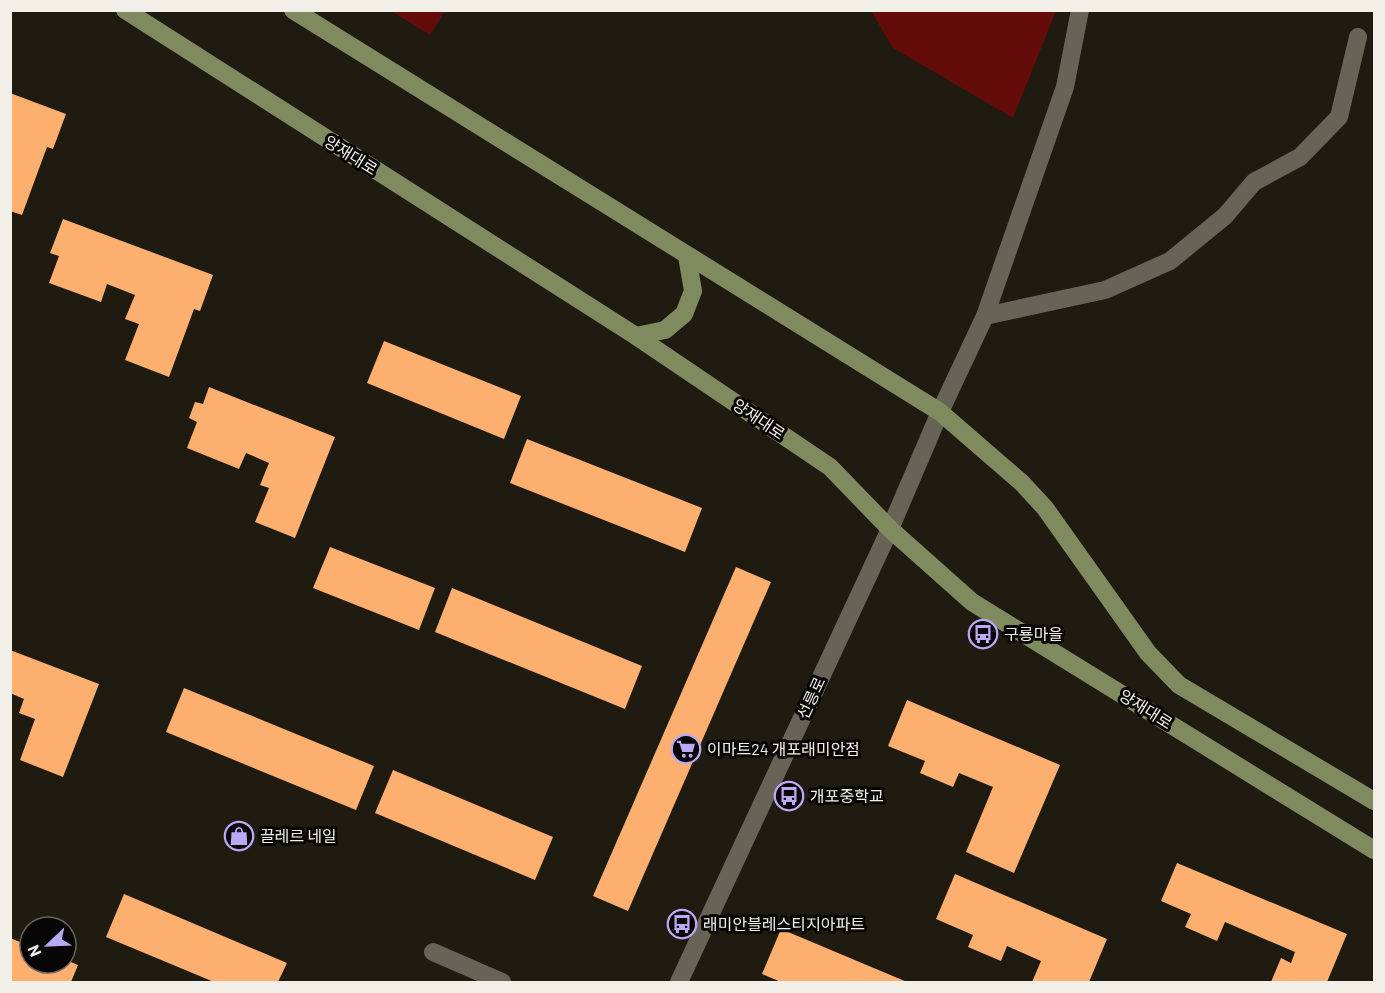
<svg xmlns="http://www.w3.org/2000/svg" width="1385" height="993" viewBox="0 0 1385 993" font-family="Barlow,'Noto Sans KR',sans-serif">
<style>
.green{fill:#640c09}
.building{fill:#fcaf6e}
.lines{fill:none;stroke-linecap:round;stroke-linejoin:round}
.minor{stroke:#676357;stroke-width:18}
.major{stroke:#7f8b5f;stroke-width:18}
.labels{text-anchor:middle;stroke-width:6;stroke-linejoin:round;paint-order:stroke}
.street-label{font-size:16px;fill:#f1efe8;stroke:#070604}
.poi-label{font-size:16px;fill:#f1efe8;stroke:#070604;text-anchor:start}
</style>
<rect width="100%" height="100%" fill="#1f1b11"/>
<g class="green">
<path d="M391,11H445L430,35Z"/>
<path d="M871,11H1056L1013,118L893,48Z"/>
</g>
<g class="building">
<path d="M10,93L66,114L53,149L47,147L22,215L10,211Z"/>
<path d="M63,219L213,275L200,311L194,309L169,377L125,360L139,324L125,319L135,295L107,284L101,302L49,283L59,256L50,253Z"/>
<path d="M384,341L521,396L504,439L367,383Z"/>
<path d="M209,387L335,437L295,538L255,522L269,488L260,485L269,463L246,453L239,469L187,448L197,422L189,418L195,402L203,404Z"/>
<path d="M527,439L702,508L685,552L510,483Z"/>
<path d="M330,547L435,588L419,630L313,588Z"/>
<path d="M736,567L771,582L628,911L593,896Z"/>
<path d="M452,588L642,666L625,709L435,632Z"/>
<path d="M10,650L99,684L63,777L20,760L35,719L19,713L24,699L10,693Z"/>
<path d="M184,688L374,766L356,810L166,732Z"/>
<path d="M907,700L1060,765L1014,873L966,852L993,787L959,773L953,787L920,773L925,761L888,746Z"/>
<path d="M393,770L553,837L535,880L375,813Z"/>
<path d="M1177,863L1347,934L1327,982H1271L1281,958L1291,963L1295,952L1225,922L1217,941L1185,927L1191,914L1161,901Z"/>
<path d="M955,874L1107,939L1089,982H1032L1041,961L1007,946L1001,961L968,947L973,935L936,919Z"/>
<path d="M124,894L287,963L278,982H214L106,937Z"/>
<path d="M781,929L907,982H781L762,974Z"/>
<path d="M10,938L30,946V963H66V960L78,965L71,982H10Z"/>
</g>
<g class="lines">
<g class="minor">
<path d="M985,316L1105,290L1170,261L1225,216L1254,182L1300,157L1339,117L1358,37"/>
<path d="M433,952L502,982"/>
<path d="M679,982L890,529L940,412L985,316L1065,87L1080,10"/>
</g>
<g class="major">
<path d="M125,10L636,336L830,467L890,529L972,602L1374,850"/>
<path d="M293,10L940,412L1022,483L1045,508L1148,653L1179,685L1374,801"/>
<path d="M636,336L665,330L684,314L693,291L687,256"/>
</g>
</g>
<defs>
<g id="bus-ring" transform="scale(1.5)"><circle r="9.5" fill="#070604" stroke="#baaaf6" stroke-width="1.5"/><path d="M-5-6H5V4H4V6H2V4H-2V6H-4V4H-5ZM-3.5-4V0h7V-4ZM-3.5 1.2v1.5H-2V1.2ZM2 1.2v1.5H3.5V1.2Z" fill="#baaaf6"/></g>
<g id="supermarket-ring" transform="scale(1.5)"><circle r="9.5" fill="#070604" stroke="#baaaf6" stroke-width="1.5"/><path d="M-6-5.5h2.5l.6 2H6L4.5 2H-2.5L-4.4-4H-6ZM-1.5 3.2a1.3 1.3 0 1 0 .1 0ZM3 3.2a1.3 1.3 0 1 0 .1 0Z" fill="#baaaf6"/></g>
<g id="shop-ring" transform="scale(1.5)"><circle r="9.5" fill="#070604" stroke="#baaaf6" stroke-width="1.5"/><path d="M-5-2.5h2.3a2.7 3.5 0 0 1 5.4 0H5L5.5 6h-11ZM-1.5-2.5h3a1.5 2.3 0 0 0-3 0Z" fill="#baaaf6"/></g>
</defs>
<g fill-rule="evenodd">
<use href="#bus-ring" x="983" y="634"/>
<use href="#supermarket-ring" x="686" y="749"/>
<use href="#bus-ring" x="789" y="796"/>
<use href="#shop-ring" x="239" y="836"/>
<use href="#bus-ring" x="682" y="924"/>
</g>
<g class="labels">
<g class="street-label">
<text transform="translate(351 155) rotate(32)" y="6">양재대로</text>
<text transform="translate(759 419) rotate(34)" y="6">양재대로</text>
<text transform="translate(811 698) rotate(-65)" y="6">선릉로</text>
<text transform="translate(1146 709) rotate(32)" y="6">양재대로</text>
</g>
<g class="poi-label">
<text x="1004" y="640">구룡마을</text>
<text x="707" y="755">이마트24 개포래미안점</text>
<text x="810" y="802">개포중학교</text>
<text x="260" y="842">끌레르 네일</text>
<text x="703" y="930">래미안블레스티지아파트</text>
</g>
</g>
<rect width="1385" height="993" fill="none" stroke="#f1efe8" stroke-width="24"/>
<g transform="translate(48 945) rotate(247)"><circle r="28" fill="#070604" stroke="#65635f" stroke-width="1.5"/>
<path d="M0-4.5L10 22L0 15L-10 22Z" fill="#baaaf6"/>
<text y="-9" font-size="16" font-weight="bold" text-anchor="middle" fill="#f1efe8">N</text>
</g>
</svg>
